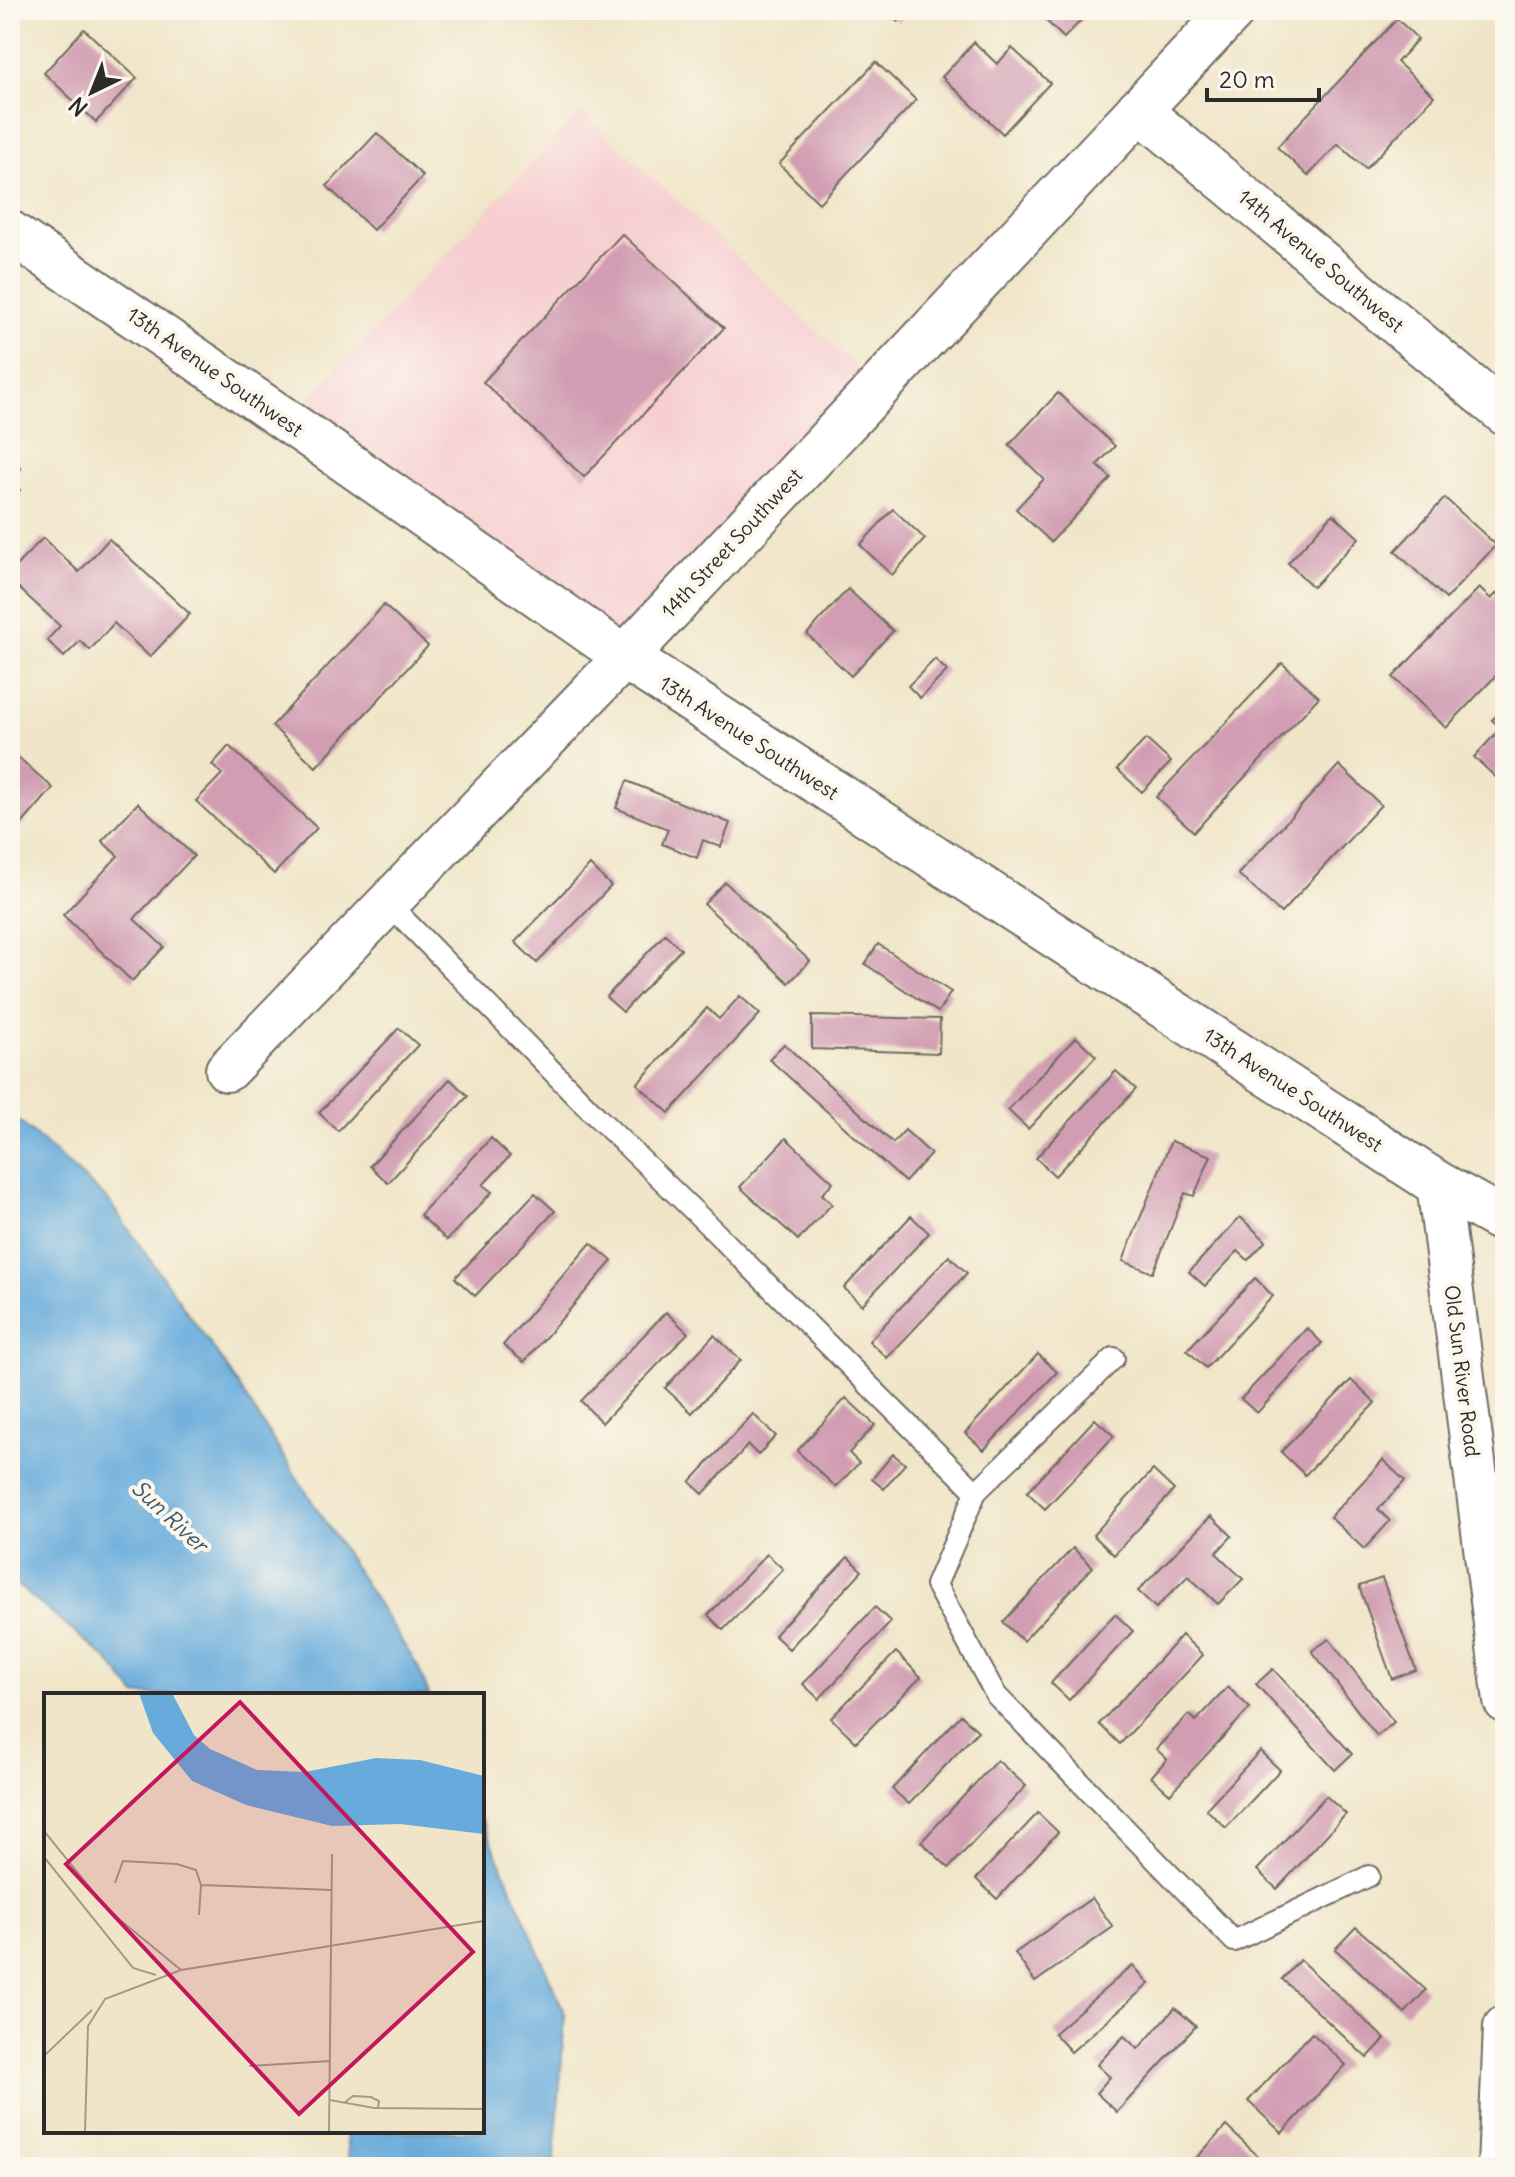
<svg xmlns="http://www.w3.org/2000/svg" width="1515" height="2177" viewBox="0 0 1515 2177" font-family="Delius,sans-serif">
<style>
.built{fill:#f7cfd0}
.water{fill:#66abdc;stroke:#486b84;stroke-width:2}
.building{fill:#d19db2}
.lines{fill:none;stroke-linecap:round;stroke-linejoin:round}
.service-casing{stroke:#706c62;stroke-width:24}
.minor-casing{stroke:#706c62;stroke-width:46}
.tertiary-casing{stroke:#706c62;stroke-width:48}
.service{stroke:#fff;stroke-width:20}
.minor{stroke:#fff;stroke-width:42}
.tertiary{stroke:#fff;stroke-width:44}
.labels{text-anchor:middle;stroke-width:8;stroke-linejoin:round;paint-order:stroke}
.street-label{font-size:20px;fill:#2b2b2b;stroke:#fbf7ec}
.water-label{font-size:22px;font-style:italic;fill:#405869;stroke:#fbf7ec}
.inset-road{fill:none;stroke:#a19b89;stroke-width:2}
.view{fill:#c2185b;fill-opacity:0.15;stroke:#c2185b;stroke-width:4}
.inset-edge{fill:none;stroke:#2b2b2b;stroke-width:4}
</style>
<rect width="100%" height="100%" fill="#fbf7ec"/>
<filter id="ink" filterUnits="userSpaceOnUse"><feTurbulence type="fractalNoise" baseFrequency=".0125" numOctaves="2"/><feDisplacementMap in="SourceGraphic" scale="16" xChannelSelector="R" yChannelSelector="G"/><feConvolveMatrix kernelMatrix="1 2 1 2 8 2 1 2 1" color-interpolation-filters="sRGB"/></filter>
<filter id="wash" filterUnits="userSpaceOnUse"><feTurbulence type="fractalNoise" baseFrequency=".006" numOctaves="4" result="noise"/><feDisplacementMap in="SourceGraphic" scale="32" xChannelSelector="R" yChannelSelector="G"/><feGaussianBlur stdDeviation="1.8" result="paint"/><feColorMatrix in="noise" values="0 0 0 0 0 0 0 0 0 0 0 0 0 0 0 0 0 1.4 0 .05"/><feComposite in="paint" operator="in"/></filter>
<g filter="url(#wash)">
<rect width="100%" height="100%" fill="#f0e5c8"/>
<path class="built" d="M581,111L878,387L625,657L287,422Z"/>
<g class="water">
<path d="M10,1113L107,1199L225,1365L418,1667L429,1695H136L108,1660L10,1579Z"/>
<path d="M482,1819L565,2014L554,2167H349L346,2131H482Z"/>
</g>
<g id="blocks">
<g class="building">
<path d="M885,10H909L898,22Z"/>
<path d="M1035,10H1091L1064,38Z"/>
<path d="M1397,19L1418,39L1397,62L1434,96L1366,169L1338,144L1308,176L1277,147Z"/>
<path d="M84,29L137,78L96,122L44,73Z"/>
<path d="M974,42L997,64L1012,48L1050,83L1003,134L942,77Z"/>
<path d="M876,62L916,100L819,203L779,164Z"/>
<path d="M377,133L423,176L373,230L327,186Z"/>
<path d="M622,234L724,328L584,477L483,382Z"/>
<path d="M1058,393L1115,446L1097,465L1111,478L1051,542L1016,509L1044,479L1009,445Z"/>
<path d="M10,458L21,468L10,479Z"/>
<path d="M10,481L20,490L10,501Z"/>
<path d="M1445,498L1496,545L1446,599L1395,551Z"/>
<path d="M893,509L925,539L892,575L860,545Z"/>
<path d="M1333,514L1359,538L1313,587L1288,563Z"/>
<path d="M43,538L79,572L109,539L190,614L150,657L114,623L90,650L80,641L64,657L47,640L60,626L10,580V572Z"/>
<path d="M1505,585V666L1446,728L1393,677L1479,588L1491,599Z"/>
<path d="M848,589L893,631L851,676L807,634Z"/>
<path d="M384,605L428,646L316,767L272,726Z"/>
<path d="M935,659L947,671L920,698L908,686Z"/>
<path d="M1282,663L1319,697L1194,832L1156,797Z"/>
<path d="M1505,707V786L1474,757L1501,728L1492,720Z"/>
<path d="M1146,739L1171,762L1142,792L1117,769Z"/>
<path d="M229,746L317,828L274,874L196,801L222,774L212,765Z"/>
<path d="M10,750L53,788L15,832L10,828Z"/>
<path d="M1339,765L1381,805L1281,913L1238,874Z"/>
<path d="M627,781L730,823L721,847L703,840L697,858L662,844L668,829L616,808Z"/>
<path d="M138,803L194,856L134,919L164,947L132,981L63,915L118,856L102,841Z"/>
<path d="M590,865L611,886L537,963L515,942Z"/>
<path d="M725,882L810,961L789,983L704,904Z"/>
<path d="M665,934L681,949L623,1012L606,997Z"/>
<path d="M878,944L951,992L938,1012L865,964Z"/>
<path d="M740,996L760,1014L669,1113L637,1084L707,1008L719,1019Z"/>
<path d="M812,1016L940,1019L939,1053L812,1049Z"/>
<path d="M399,1028L418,1045L338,1131L319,1113Z"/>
<path d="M1076,1037L1096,1056L1028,1129L1008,1110Z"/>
<path d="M784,1044L893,1143L905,1130L931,1154L905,1182L769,1059Z"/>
<path d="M1116,1071L1136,1089L1055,1176L1036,1158Z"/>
<path d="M450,1079L468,1096L388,1183L370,1166Z"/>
<path d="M491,1138L510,1156L483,1185L492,1192L447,1240L420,1215Z"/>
<path d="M786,1138L833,1182L822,1194L832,1204L798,1240L740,1187Z"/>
<path d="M1171,1141L1211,1156L1194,1196L1185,1193L1153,1273L1123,1261Z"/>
<path d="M535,1193L555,1211L475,1296L455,1278Z"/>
<path d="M911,1216L929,1233L862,1305L844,1288Z"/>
<path d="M1240,1217L1266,1241L1248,1260L1238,1251L1205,1286L1189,1272Z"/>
<path d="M591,1243L612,1261L524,1362L503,1345Z"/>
<path d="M949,1256L967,1273L887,1358L869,1341Z"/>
<path d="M1255,1278L1273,1296L1206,1368L1187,1350Z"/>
<path d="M666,1312L688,1333L602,1423L581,1401Z"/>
<path d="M1307,1328L1322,1343L1257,1413L1241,1399Z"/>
<path d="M714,1335L741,1360L692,1413L665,1388Z"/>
<path d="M1038,1354L1057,1372L984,1450L965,1433Z"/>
<path d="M1351,1380L1375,1403L1305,1475L1281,1452Z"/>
<path d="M846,1398L875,1425L849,1453L859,1463L836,1487L797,1451Z"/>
<path d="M753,1414L776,1436L758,1455L748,1445L703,1494L690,1482Z"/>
<path d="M1095,1419L1114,1436L1045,1509L1027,1492Z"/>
<path d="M893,1454L905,1464L884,1489L872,1479Z"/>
<path d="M1383,1460L1405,1481L1378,1509L1390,1521L1364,1549L1330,1517Z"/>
<path d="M1153,1470L1174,1490L1114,1555L1093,1535Z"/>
<path d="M1211,1516L1232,1536L1216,1553L1243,1579L1218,1604L1188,1576L1156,1608L1138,1591Z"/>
<path d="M1073,1548L1093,1567L1023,1641L1003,1622Z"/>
<path d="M767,1554L783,1569L723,1630L708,1615Z"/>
<path d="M848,1557L862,1571L789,1649L774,1635Z"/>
<path d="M1382,1578L1416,1670L1392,1679L1359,1586Z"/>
<path d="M875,1607L891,1622L819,1699L803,1684Z"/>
<path d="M1115,1614L1133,1631L1069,1700L1051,1683Z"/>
<path d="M1182,1635L1203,1655L1120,1744L1099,1724Z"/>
<path d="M1329,1639L1394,1722L1377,1736L1312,1651Z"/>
<path d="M896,1652L921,1677L856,1742L831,1718Z"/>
<path d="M1273,1669L1352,1754L1335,1770L1256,1684Z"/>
<path d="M1228,1687L1250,1708L1170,1794L1151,1777L1167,1759L1156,1749L1189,1714L1196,1721Z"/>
<path d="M961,1715L978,1731L909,1804L892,1789Z"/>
<path d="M1260,1751L1280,1770L1226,1828L1206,1809Z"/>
<path d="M997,1760L1026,1786L949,1868L921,1842Z"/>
<path d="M1326,1796L1346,1814L1277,1889L1257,1870Z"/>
<path d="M1038,1813L1058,1832L997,1899L976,1879Z"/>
<path d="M1092,1898L1113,1927L1035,1982L1015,1953Z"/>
<path d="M1356,1927L1426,1990L1405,2013L1335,1949Z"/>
<path d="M1300,1960L1385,2039L1367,2058L1282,1979Z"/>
<path d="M1133,1965L1149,1984L1071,2052L1054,2033Z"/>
<path d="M1175,2008L1196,2026L1117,2112L1096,2093L1110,2077L1097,2065L1124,2036L1138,2049Z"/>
<path d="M1312,2033L1346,2065L1282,2133L1248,2101Z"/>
<path d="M1226,2126L1261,2159L1253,2167H1188Z"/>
</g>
</g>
</g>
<g filter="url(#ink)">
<use href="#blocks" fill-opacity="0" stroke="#706c62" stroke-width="2"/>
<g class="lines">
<g class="service-casing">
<g id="service">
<path d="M388,903L597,1117L696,1213L976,1492L936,1585L996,1695L1234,1941L1369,1876"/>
<path d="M976,1492L1114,1358"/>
</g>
</g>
<g class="minor-casing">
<g id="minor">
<path d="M1138,109L1505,414"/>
<path d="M10,232L312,438L625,657L227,1070"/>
<path d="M1438,1184L1505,1701"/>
<path d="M1499,2167L1505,2027"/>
</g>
</g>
<g class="tertiary-casing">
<path id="tertiary" d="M1233,10L625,657L1438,1184L1505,1221"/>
</g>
<use href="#service" class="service"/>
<use href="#minor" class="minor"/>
<use href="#tertiary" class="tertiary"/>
</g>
</g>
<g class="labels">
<g class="street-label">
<text transform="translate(1321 261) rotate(40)" y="7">14th Avenue Southwest</text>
<text transform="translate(215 372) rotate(35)" y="7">13th Avenue Southwest</text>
<text transform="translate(732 543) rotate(-47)" y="7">14th Street Southwest</text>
<text transform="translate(749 738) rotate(33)" y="7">13th Avenue Southwest</text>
<text transform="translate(1293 1090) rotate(33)" y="7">13th Avenue Southwest</text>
<text transform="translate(1462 1371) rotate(83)" y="7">Old Sun River Road</text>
</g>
<g class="water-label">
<text transform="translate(170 1516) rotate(43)" y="8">Sun River</text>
</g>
</g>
<g transform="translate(44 1693)">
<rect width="440" height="440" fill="#f0e5c8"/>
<path d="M95,0H128L150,42L166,56L213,77L261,79L332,65L376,67L440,83V141L356,131L288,133L202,112L148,88L109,40Z" fill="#66abdc"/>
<path class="inset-road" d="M0,138L64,217L137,277M0,164L89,275L112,282M71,190L79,168L133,171L152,177L157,192L288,197M155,222L157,192M0,363L48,317M205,373L286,368M286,407L330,415L440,416M300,410L309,403L327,404L335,408L334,415M41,440L44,333L61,306L137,277L440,228M285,440L288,161"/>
<path class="view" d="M196,9L429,259L255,421L22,171Z"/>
<rect width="440" height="440" class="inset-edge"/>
</g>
<rect width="1515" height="2177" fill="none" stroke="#fbf7ec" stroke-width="40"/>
<g transform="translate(92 92) rotate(223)" stroke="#fbf7ec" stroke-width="6" paint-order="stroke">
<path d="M0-6L14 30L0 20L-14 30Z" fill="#2b2b2b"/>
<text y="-12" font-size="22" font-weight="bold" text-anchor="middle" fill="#2b2b2b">N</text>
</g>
<path d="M1207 88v12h112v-12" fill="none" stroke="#2b2b2b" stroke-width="4"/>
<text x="1219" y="88" font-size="24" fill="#2b2b2b" stroke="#fbf7ec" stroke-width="6" paint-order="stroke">20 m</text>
</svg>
